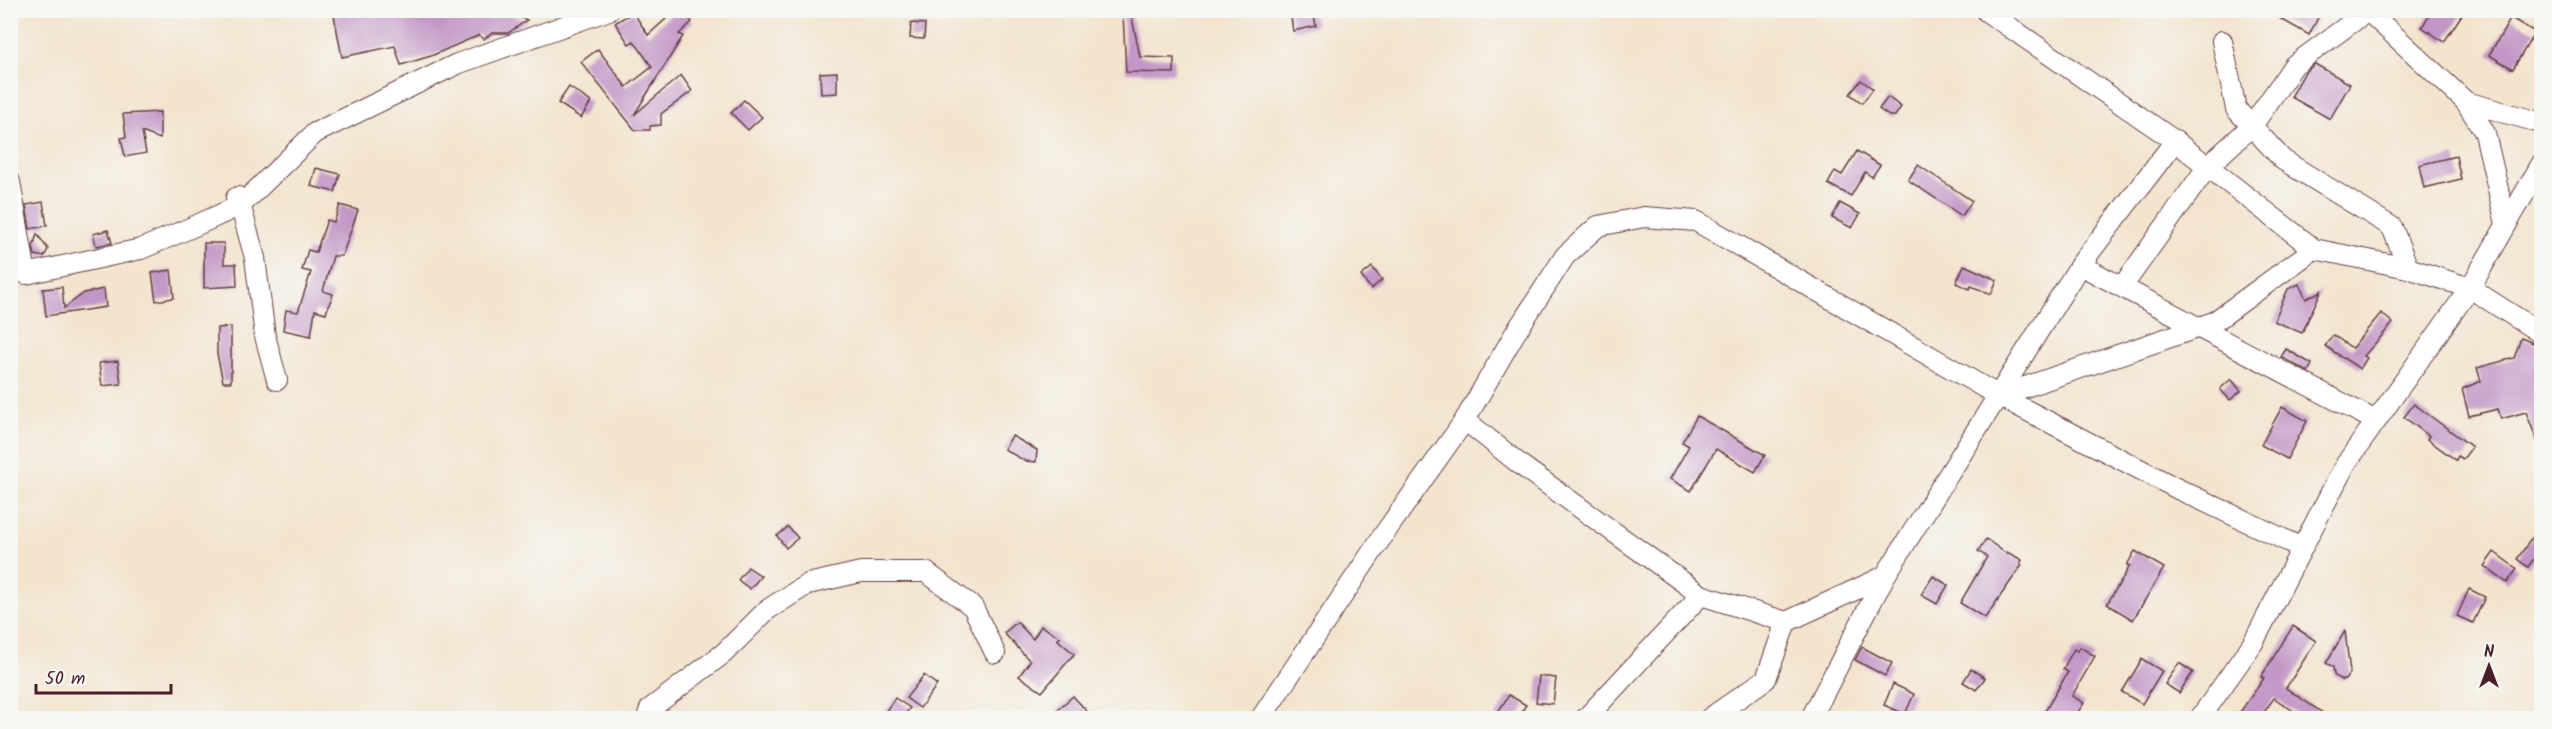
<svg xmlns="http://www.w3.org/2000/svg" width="2552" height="729" viewBox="0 0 2552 729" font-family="Kalam,sans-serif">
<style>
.building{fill:#c296c6}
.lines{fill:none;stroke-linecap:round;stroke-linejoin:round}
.minor-casing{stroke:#633d43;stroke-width:22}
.minor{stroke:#fff;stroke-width:20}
</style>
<rect width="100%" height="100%" fill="#f6f6f2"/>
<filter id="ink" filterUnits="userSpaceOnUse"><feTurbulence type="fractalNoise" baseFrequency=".0167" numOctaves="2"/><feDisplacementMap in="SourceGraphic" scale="12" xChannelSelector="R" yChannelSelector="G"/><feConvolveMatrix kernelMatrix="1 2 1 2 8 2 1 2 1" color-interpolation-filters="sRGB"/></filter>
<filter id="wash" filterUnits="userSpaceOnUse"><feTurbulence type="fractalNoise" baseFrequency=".008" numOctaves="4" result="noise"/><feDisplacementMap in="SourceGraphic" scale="24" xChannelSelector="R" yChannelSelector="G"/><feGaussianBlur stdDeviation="1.35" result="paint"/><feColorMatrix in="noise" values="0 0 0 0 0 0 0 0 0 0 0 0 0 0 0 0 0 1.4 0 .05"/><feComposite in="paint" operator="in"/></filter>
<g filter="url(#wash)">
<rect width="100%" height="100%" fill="#f3e4ce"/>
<g id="blocks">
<g class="building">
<path d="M333,10H495L527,20L508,33H492L484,39L479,35L431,56L401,65L395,46L342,57Z"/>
<path d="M676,10H681L692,22L679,34L683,36L634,115L681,75L692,91L661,114V125L650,126V130H635L581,62L598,49L626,87L652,67L634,41L629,44L615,23L633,12L648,35Z"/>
<path d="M1290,10H1313L1316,26L1293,31Z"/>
<path d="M2265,10H2322L2309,35Z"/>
<path d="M2432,10H2465L2444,42L2422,27Z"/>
<path d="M1131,13L1140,57L1174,58V73L1126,72L1123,14Z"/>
<path d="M2511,18L2535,32L2513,69L2489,55Z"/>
<path d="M911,23L925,24L924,39L910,38Z"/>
<path d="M2315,64L2350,84L2330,119L2291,97L2305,72Z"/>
<path d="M837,72V93L821,94L820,73Z"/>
<path d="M1861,80L1873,89L1862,103L1850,94Z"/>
<path d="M569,87L591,102L581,118L558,103Z"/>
<path d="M1888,97L1901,107L1895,116H1889L1879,109Z"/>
<path d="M744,100L762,117L748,130L731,113Z"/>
<path d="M160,112V139L142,132L146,153L125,157L121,138L126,137L123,114Z"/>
<path d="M1857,151L1880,165L1872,177L1865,172L1851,196L1828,184L1835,171L1842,175Z"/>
<path d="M2456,156L2461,179L2424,188L2419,165Z"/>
<path d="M1918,165L1972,201L1962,216L1908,180Z"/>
<path d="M316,168L340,174L335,192L311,186Z"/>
<path d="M43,202L47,226L30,229L26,205Z"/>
<path d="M1840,203L1860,214L1852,228L1832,218Z"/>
<path d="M340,205L358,210L342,256H333L323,291L333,294L326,313L315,310L311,336L283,330L286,310L298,312L311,272L302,270L308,250L316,252L327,220L334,222Z"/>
<path d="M108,230L112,243L96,246L93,234Z"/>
<path d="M37,234L48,249L44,257L35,255L33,247Z"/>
<path d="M204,243H224V264H236L237,286L204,288Z"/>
<path d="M1964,265L1997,280L1991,294L1971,286L1970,289L1956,283Z"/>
<path d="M1372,267L1382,280L1371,289L1361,276Z"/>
<path d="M171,270L174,298L156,301L152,273Z"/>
<path d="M2299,284L2306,299L2321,291L2302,333L2274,321L2288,289Z"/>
<path d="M62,287L64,308L84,293L104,289L106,307L46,316L43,289Z"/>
<path d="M2381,313L2393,323L2364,356L2367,358L2360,369L2325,346L2333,335L2352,348Z"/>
<path d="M231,327V382H223L217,354V328Z"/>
<path d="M2521,338L2541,346L2540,448L2526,412L2501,419L2498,409L2469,416L2462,389L2481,381L2477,368L2514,358Z"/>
<path d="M2286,349L2312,364L2308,372L2281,357Z"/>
<path d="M118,361L121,384L102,386L99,363Z"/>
<path d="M2231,379L2241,391L2230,400L2220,389Z"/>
<path d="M2414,404L2472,447L2463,459L2458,456L2456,460L2427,439L2429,436L2404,417Z"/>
<path d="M2282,407L2307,421L2287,459L2261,445Z"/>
<path d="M1697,416L1765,455L1755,472L1716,449L1691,491L1670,479L1689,446L1682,442Z"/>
<path d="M1012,436L1037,450L1036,462L1025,461L1004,449Z"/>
<path d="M2541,525V542L2536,556L2528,567L2517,559Z"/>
<path d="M788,527L798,538L786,548L777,536Z"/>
<path d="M1986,539L2007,554V552L2022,560L2020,563L2022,565L1985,618L1960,603L1987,557L1978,551Z"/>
<path d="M2135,551L2164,568L2133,620L2107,604L2130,566L2127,565Z"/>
<path d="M2494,552L2517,569L2507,583L2484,566Z"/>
<path d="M748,567L761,576L750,589L738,580Z"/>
<path d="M1933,576L1948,585L1937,604L1921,595Z"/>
<path d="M2469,589L2485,597L2473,623L2457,616Z"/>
<path d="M1017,622L1033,639L1041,626L1060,637L1057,639L1074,654L1042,692L1019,676L1030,661L1004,633Z"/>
<path d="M2293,626L2316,641L2286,688L2330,718H2304L2274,698L2260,718H2236L2264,678L2261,677Z"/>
<path d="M2345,631L2350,673L2345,680H2341L2334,675L2333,667L2326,663Z"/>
<path d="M1862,647L1892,663L1885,676L1855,660Z"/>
<path d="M2080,647L2095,656L2072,696L2084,703L2074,718H2041L2068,672L2063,669L2074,649L2077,651Z"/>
<path d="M2142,659L2162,671L2142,704L2122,692Z"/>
<path d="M2179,663L2193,672L2179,693L2165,684Z"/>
<path d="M1971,669L1985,678L1976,690L1963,682Z"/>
<path d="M924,675L937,685L920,708L906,698Z"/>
<path d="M1539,676L1556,678L1553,704L1536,702Z"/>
<path d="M1893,684L1914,694L1905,714L1884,705Z"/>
<path d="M1509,695L1526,705L1517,718H1494Z"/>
<path d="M1073,696L1093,718H1065L1057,710Z"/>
<path d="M895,698L910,708L902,718H881Z"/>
</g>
</g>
</g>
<g filter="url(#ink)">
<use href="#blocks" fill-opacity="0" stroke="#633d43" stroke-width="1.5"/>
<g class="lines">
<g class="minor-casing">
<g id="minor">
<path d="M1986,11L2175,141L2314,249L2408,268L2470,288L2542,334"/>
<path d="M2368,11L2466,102L2485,133L2506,224"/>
<path d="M2222,41L2236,109L2283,160L2392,227L2408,268"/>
<path d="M2466,102L2542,123"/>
<path d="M10,182L26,274L141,249L197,225L241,205L315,133L457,64L609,10"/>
<path d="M236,198L238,197L255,258L265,336L277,380"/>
<path d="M2080,265L2376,421"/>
<path d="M2122,287L2208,166L2252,126L2294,65L2369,10"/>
<path d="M1999,396L2214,322L2314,249"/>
<path d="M1465,420L1522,466L1701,595L1786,622L1885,576"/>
<path d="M647,718L650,709L724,653L767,610L808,584L861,572H926L973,607L995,653"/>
<path d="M1261,718L1384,534L1465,420L1514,335L1565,256L1598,226L1644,217L1696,221L1999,396L2176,488L2302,548"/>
<path d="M1586,718L1701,595"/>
<path d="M1710,718L1766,679L1786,622"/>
<path d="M1811,718L1885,576L2080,265L2175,141"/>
<path d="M2200,718L2253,643L2345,465L2470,288L2542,163"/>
</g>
</g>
<use href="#minor" class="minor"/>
</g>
</g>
<rect width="2552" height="729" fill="none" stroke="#f6f6f2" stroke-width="36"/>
<g transform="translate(2489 666)" stroke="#f6f6f2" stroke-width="4.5" paint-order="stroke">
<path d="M0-4.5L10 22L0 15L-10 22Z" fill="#4a1f2b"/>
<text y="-9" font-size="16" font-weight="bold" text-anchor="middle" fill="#4a1f2b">N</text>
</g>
<path d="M36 684v9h135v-9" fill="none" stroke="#4a1f2b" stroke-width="3"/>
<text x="45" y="684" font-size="18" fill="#4a1f2b" stroke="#f6f6f2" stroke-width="4.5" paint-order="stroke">50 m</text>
</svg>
